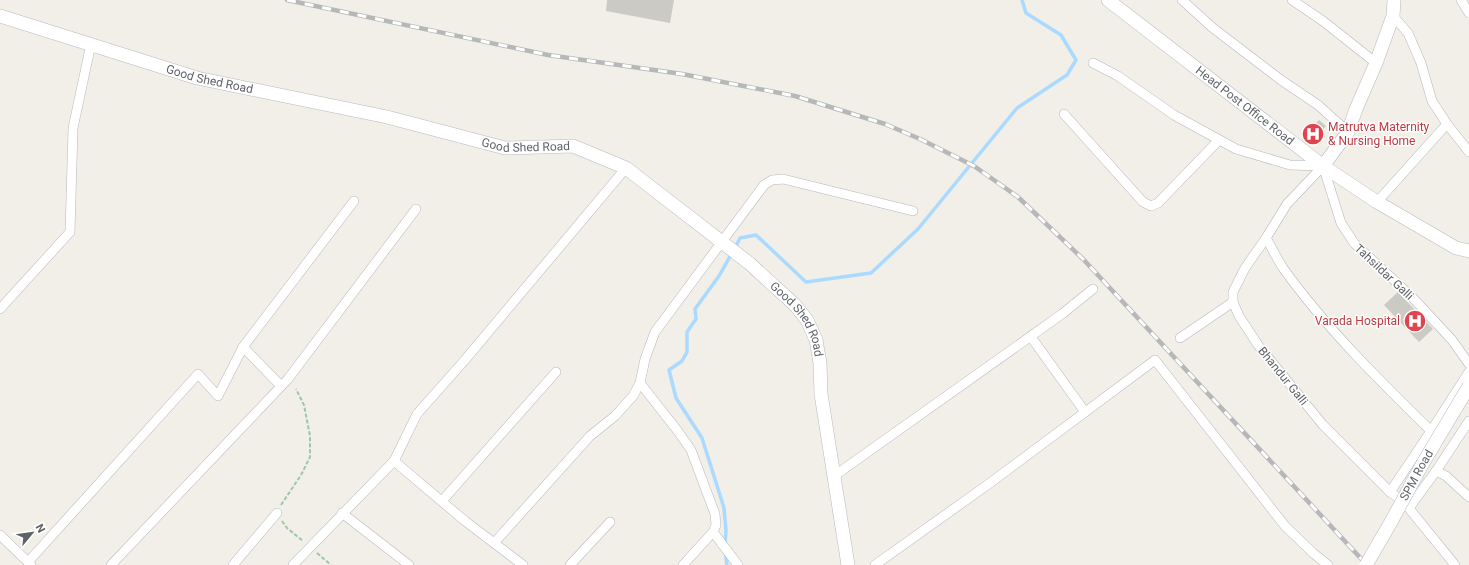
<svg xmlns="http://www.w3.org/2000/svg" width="1469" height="565" viewBox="0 0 1469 565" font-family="Roboto,sans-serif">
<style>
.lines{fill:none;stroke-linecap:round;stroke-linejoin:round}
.stream{stroke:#aadaff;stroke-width:3.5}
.building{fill:#cccac5}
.street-casing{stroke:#b5b8bc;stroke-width:10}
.secondary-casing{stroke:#b6babf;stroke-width:14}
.path{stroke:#9cc7a9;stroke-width:2;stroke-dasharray:4 2;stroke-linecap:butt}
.street{stroke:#fff;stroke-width:9}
.secondary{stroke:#fff;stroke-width:13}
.rail-casing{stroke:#b6b7b8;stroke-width:4.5}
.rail{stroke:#fff;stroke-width:3;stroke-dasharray:9;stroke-linecap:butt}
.secondary-bridge-casing{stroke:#b6babf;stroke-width:14;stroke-linecap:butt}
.secondary-bridge{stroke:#fff;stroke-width:13}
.labels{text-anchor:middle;stroke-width:3;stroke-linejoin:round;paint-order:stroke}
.street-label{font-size:12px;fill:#5f6368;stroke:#fff}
.health-label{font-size:12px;fill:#be3a42;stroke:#fff;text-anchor:start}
</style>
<rect width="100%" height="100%" fill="#f1efe8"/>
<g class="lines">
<g class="stream">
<path d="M735,248L740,238L756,235L806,282L871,273L918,229L1017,108L1067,75L1076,60L1061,35L1026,13L1022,0"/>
<path d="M725,544L726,531L724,508L702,438L676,398L669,370L682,361L687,352V332L696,319L695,309L719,276L732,253"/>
<path d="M725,550L727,565"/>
</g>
</g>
<g class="building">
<path d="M607,0H674L670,23L606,11Z"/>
<path d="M1319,120L1326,126L1309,145L1302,139Z"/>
<path d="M1398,292L1433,329L1419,342L1384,305Z"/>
</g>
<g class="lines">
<g class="street-casing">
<g id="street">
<path d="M1182,0L1213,28L1281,80L1318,105L1348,132"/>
<path d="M1292,0L1323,21L1376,63"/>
<path d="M1461,0L1469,13"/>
<path d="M1393,16L1408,33L1421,63L1432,101L1447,124L1469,152"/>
<path d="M1093,63L1118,76L1174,115L1236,149L1290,165L1323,166"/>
<path d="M1064,114L1143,202L1151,206L1158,203L1219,140"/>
<path d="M1323,166L1287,204L1266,238L1245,268L1233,292V302L1239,316L1258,345L1323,425L1390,492L1403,501L1455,565"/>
<path d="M1323,166L1341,223L1354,243L1412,297L1452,340L1469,364"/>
<path d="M1377,202L1447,124"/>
<path d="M1266,238C1272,248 1277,259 1283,268C1326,328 1379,380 1431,431"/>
<path d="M0,309L70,232L73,128L91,44"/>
<path d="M1031,337L1085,412"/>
<path d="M1180,338L1233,302"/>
<path d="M640,383L677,430L691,450L715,514L716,525L713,532L683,565"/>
<path d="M281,386L243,347L354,201"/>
<path d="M394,461L465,521L523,565"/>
<path d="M1436,471L1446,476L1469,497"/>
<path d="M834,476L1062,314L1093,289"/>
<path d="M1390,492L1431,431L1469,372"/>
<path d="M442,501L556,372"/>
<path d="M1409,508L1436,471L1469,421"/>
<path d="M342,513L409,565"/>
<path d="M713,532L738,565"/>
<path d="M0,535L31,565"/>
<path d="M494,543L590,436L615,416L633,396L640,383L645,359L655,332L764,185L772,180L783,179L913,211"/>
<path d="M28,562L198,374L218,396L243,347"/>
<path d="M111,565L288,379L416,209"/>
<path d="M233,565L277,513"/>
<path d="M293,565L394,461L417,414L464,361L626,168"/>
<path d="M570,565L610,522"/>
<path d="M875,565L990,483L1155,360L1285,526L1313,553L1328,565"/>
</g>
</g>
<g class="secondary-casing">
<g id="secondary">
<path id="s1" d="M1108,0L1323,166L1377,202L1456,248L1469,251"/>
<path id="s2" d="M0,16L197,78L387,117L505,148L573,146L626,168L749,263L795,305L807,320L816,340L820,363L821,394L848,565"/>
<path d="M1323,166L1348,132L1356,109L1376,63L1393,16L1394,0"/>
</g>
</g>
<g class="path">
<path d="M281,505L301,475L310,457V436L304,405L296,389"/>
<path d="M282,521L287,528L303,541"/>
<path d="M317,553L331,565"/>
</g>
<use href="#street" class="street"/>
<use href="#secondary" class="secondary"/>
<g class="rail-casing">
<path id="rail" d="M287,0L548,55L682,74L795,96L885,124L920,139L974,166L1018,197L1083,259L1367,565"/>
</g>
<use href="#rail" class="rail"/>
<g class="secondary-bridge-casing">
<g id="secondary-bridge">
<path id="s3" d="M1366,565L1391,522L1423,463L1469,386"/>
</g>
</g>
<use href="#secondary-bridge" class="secondary-bridge"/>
</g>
<defs>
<g id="hospital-disc" transform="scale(1.15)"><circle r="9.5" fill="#e0444e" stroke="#fff"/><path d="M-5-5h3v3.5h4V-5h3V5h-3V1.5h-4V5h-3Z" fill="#fff"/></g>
</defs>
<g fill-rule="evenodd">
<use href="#hospital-disc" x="1313" y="134"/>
<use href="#hospital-disc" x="1415" y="321"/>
</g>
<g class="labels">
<g class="street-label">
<text dy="4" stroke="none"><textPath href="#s2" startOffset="219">Good Shed Road</textPath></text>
<text dy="4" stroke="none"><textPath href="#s1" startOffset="173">Head Post Office Road</textPath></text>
<text dy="4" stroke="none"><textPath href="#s2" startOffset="543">Good Shed Road</textPath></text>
<text transform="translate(1384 272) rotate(43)" y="4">Tahsildar Galli</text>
<text dy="4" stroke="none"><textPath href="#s2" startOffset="879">Good Shed Road</textPath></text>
<text transform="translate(1283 376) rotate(51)" y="4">Bhandur Galli</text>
<text dy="4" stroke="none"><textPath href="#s3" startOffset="103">SPM Road</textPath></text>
</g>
<g class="health-label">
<text x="1328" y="131">Matrutva Maternity<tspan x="1328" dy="14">&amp; Nursing Home</tspan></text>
<text x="1400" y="325" text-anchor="end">Varada Hospital</text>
</g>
</g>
<g transform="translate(32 533) rotate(61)" stroke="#ffffff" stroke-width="3" paint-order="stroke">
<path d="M0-3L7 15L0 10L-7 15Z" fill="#5f6368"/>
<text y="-6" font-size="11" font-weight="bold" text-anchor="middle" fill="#5f6368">N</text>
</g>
</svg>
